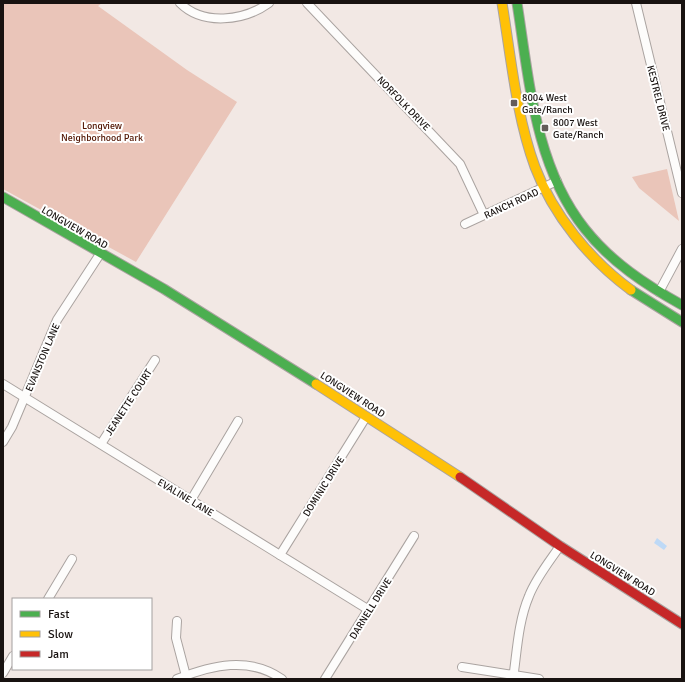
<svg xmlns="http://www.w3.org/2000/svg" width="685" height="682" viewBox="0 0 685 682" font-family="Signika,sans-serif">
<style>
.green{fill:#eac5b9}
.water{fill:#bed9f6}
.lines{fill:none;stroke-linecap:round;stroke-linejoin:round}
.street-casing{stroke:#aaa3a0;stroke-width:10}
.fast-casing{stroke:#aaa3a0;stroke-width:11}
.slow-casing{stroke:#aaa3a0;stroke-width:11}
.jam-casing{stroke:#aaa3a0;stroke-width:11}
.street{stroke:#fdfcfb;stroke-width:8}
.fast{stroke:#4caf50;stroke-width:9}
.slow{stroke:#ffc107;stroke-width:9}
.jam{stroke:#c62828;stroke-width:9}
.poi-dot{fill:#645d5a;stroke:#fff;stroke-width:1.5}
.labels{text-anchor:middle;stroke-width:4;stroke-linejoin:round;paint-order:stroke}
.poi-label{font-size:10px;fill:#181210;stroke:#fff;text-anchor:start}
.street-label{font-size:10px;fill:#181210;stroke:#fff}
.park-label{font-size:10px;fill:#521603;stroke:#fff}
</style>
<rect width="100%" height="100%" fill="#f2e8e4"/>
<g class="green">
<path d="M3,3H102L98,6L187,70L237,102L136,262L3,189Z"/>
<path d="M667,169L679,221L639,188L632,177Z"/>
</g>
<path class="water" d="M657,538L667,546L664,550L654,543Z"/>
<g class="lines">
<g class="street-casing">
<g id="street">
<path d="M180,3C203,26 244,21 269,3"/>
<path d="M307,3L460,164L484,215"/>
<path d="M636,3L682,193"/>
<path d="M465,224L557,181"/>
<path d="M659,292L682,249"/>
<path d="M3,384L369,610"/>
<path d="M3,442L12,427L57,320L100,254"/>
<path d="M101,444L155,360"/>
<path d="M191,500L238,421"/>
<path d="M280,555L366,417"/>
<path d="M48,599L72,559"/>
<path d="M177,621L176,638L186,676"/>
<path d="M462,667L539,679"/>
<path d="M3,673L13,656"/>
<path d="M177,679C212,665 249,656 282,679"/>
<path d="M325,679L414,536"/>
<path d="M513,679C517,652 518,622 529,596C536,578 549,562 560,546"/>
</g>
</g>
<g class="fast-casing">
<g id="fast">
<path d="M517,3C529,79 535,167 585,229C611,262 646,285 682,305"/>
<path d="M3,197L164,289L316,384"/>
<path d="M631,290L682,322"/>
</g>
</g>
<g class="slow-casing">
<g id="slow">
<path d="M502,3C511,57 516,115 535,167C553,215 590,260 631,290"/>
<path d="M316,384L460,477"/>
</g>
</g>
<g class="jam-casing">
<path id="jam" d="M460,477L560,546L682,624"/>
</g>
<use href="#street" class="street"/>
<use href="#fast" class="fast"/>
<use href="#slow" class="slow"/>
<use href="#jam" class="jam"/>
</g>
<g class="poi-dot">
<rect x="510" y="99" width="8" height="8" rx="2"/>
<rect x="541" y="124" width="8" height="8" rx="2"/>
</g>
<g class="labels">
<g class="poi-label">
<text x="522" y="101">8004 West<tspan x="522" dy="12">Gate/Ranch</tspan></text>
<text x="553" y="126">8007 West<tspan x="553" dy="12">Gate/Ranch</tspan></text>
</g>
<g class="street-label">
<text transform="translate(659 98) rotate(76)" y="4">KESTREL DRIVE</text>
<text transform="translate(404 103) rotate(46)" y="4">NORFOLK DRIVE</text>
<text transform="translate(511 203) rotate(-25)" y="4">RANCH ROAD</text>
<text transform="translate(75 227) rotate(30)" y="4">LONGVIEW ROAD</text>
<text transform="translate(42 357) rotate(-67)" y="4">EVANSTON LANE</text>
<text transform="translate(353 394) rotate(33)" y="4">LONGVIEW ROAD</text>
<text transform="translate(128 402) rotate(-57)" y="4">JEANETTE COURT</text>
<text transform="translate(323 486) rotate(-58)" y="4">DOMINIC DRIVE</text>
<text transform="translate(186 497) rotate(31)" y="4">EVALINE LANE</text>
<text transform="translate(623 573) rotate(32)" y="4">LONGVIEW ROAD</text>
<text transform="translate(370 608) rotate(-58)" y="4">DARNELL DRIVE</text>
</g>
<g class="park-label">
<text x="102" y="129">Longview<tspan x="102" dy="12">Neighborhood Park</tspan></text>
</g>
</g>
<rect width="685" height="682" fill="none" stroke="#181210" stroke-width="8"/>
<rect x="12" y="598" width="140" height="72" fill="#ffffff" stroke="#a3a09f"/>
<rect x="20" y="611" width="20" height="6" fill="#4caf50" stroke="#a3a09f"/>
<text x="48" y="618" font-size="12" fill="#181210">Fast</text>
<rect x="20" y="631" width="20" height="6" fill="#ffc107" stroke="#a3a09f"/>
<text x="48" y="638" font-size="12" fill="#181210">Slow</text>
<rect x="20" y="651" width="20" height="6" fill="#c62828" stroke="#a3a09f"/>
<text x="48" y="658" font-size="12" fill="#181210">Jam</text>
</svg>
